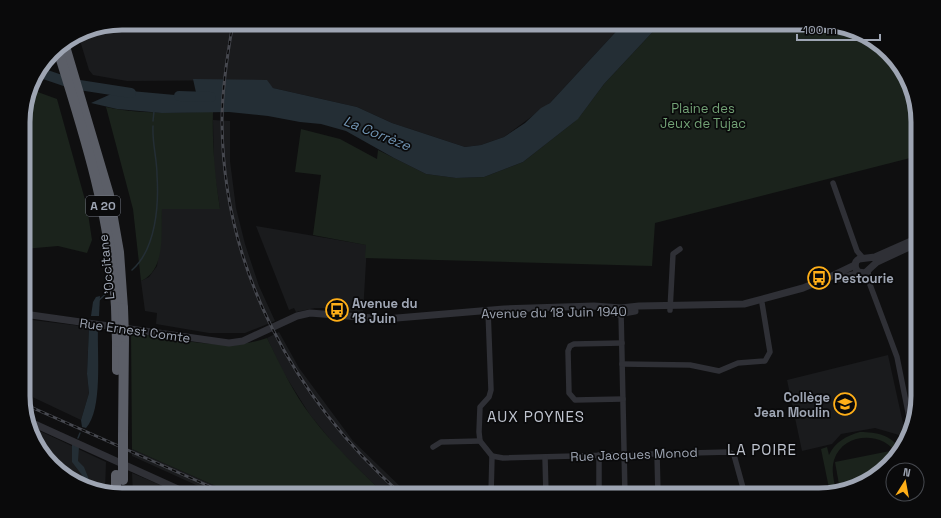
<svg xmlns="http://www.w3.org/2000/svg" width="941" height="518" viewBox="0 0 941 518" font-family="'Space Grotesk',sans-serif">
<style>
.built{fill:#1a1b1d}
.green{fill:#1b231c}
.water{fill:#242e35}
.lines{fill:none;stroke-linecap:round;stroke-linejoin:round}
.stream{stroke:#242e35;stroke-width:1.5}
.river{stroke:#242e35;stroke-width:10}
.minor{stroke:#2f3036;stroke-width:5.5}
.tertiary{stroke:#2f3036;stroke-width:7}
.motorway{stroke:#5b5e67;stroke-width:10}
.rail-casing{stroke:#46484f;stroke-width:3}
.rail{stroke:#0a0a0b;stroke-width:1.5;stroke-dasharray:4.5;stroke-linecap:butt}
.motorway-bridge{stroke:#5b5e67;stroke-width:10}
.labels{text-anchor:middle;stroke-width:3.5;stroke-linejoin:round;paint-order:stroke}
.shield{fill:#0a0a0b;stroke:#727681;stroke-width:1}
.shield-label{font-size:12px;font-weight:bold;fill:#9ea5b3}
.park-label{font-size:13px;fill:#72a175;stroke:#0a0a0b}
.street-label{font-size:13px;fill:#9ea5b3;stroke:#0a0a0b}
.poi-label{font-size:13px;font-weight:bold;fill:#9ea5b3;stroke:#0a0a0b;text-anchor:start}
.water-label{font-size:14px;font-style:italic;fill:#7094b3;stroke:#0a0a0b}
.quarter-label{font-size:15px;letter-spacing:1px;fill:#bfc4cf;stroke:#0a0a0b}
.rim{fill:none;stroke:#9ea5b3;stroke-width:5}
</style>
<rect width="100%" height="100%" fill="#0f0f10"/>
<g class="built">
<path d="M122,23H624L550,103L504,137L481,145L465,147L392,123L357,107L273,88L265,80L127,81L93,75L89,70L78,34L84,30Z"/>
<path d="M213,120L230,121V161L236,208L245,244L259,286L275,321L245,333H209L156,324L157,313L145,311L141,281L149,277L157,266L161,238L162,209H220L214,170Z"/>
<path d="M256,226L367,245L363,313L326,308H315L296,312L294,308L289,310Z"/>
<path d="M24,319L89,327L87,374L89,393L81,420L24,393Z"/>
<path d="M279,332L299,368L353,441L409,495H385L338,449L310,415L283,372L267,338Z"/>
<path d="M888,355L906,437L875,428L841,434L832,444L802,451L787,380Z"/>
<path d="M40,431L106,462L105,491L73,482L39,451Z"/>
<path d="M132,449L236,495H218L132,456Z"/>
<path d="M132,473L184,495H133Z"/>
</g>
<g class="green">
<path d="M661,23H820L868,36L902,67L916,110L918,156L655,223L652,266L365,258L366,245L313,235L321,175L295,172L301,129L340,139L377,159L378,150L426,174L456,178L484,177L523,162L574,122L580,116L604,84Z"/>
<path d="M32,82L35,91L57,99L87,207L92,240L87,253L58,246L24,249V109Z"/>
<path d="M106,107C141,115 178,112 213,112C212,145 215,176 220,209H162C161,233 166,270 141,281L133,209Z"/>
<path d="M131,332C172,338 227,353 267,338C280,364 293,393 311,416C333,445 359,469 385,495H236L132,449Z"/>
<path d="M860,432C877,432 892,435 900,450L897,454C883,431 843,432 834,460C831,470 834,481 836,491L830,493L821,449L827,447L829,455C835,442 846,436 860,432Z"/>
<path d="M890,451L892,459L874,479L840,490L835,462Z"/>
</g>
<g class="water">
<path d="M624,23H661L604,84L578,119L523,162L484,177L456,178L426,174L394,158L346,131L321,124L300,122L268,116L229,112L162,113L117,109L91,103L120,90L197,97L193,79L267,80L273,88L357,107L392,123L465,147L481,145L504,137L525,123L541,108L550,103Z"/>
<path d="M100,296L99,316H91L93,302L96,297Z"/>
<path d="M89,327L98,328C97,354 103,410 86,428L82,427L81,420L89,393L87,374Z"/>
<path d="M72,444L79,447L78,461L84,467L92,487L86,485L82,475L72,462Z"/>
</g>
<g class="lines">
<g class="stream">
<path d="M153,121L154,111"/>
<path d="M132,270C156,249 159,205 157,175C157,158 152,143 153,126"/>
<path d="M99,300L107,293"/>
<path d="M78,438L80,433"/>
</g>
<g class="river">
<path d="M38,72L73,84L131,93"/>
<path d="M179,96L211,97"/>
</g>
<g class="minor">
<path d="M833,183L857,251L863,258"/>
<path d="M868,271L869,282L897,357L911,427"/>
<path d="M488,310L491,390L489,397L480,407L479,432L480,441L492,456L491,495"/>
<path d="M670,310L673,254L680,249"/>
<path d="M621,311L625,495"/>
<path d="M622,343L574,344L570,346L568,351L569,393L575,400L623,399"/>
<path d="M622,364L690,365L719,371L738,363L765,361L770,352L762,303"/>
<path d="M433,447L441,442L480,441"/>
<path d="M657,454L658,495"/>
<path d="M599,455V495"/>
<path d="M492,456L503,458L729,452L734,455L745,495"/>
<path d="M545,457L546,495"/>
</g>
<g class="tertiary">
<path d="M918,238L875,257L859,259C854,262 854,267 858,272L865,273L877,262L918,243"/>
<path d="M837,279L860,273"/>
<path d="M602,310L618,314L635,311"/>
<path d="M24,314L229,343L243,341L297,316L310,313L385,319L504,309L594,306L621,308L639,306L744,304L803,288L832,276L855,265"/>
<path d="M28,421L191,495"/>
</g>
<g class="motorway">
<path d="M64,43L109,195L119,252L123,308"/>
<path d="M57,47C84,133 111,217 116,307"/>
<path d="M117,370V342"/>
<path d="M123,435L124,337"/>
<path d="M116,494V475"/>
</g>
<g class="rail-casing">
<g id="rail">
<path d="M233,23C227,56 222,88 222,122C223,270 294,398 402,495"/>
<path d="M24,404L229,495"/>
</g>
</g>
<use href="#rail" class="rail"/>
<g class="motorway-bridge">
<path d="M116,307L117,342"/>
<path d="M123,308L124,337"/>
<path d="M123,480V435"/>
</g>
</g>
<defs>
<g id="bus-ring" transform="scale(1.15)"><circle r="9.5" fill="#0a0a0b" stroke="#ffaf18" stroke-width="1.5"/><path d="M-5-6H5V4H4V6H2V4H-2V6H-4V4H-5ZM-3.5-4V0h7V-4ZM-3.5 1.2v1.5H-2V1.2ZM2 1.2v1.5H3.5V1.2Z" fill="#ffaf18"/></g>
<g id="school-ring" transform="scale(1.15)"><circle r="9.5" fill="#0a0a0b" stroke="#ffaf18" stroke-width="1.5"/><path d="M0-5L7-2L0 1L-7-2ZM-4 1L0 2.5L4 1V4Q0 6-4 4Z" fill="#ffaf18"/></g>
</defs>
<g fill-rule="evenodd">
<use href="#bus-ring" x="819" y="278"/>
<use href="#bus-ring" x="337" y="310"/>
<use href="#school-ring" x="845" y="404"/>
</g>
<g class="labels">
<rect class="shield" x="86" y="196" width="34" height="20" rx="3"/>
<g class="shield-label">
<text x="103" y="210">A 20</text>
</g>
<g class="park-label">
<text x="703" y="113">Plaine des<tspan x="703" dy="15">Jeux de Tujac</tspan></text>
</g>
<g class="street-label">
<text transform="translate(106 267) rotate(-96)" y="5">L'Occitane</text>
<text transform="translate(554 312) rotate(-1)" y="5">Avenue du 18 Juin 1940</text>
<text transform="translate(135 330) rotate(8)" y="5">Rue Ernest Comte</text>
<text transform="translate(634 454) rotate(-2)" y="5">Rue Jacques Monod</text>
</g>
<g class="poi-label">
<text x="834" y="283">Pestourie</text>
<text x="352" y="308">Avenue du<tspan x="352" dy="15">18 Juin</tspan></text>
<text x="830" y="402" text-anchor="end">Collège<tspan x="830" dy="15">Jean Moulin</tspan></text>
</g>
<g class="water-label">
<text transform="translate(377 133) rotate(22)" y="5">La Corrèze</text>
</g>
<g class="quarter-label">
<text x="536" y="422">AUX POYNES</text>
<text x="762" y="455">LA POIRE</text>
</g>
</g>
<path d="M0 0H941V518H0ZM122 30H819A92 92 0 0 1 911 122V396A92 92 0 0 1 819 488H122A92 92 0 0 1 30 396V122A92 92 0 0 1 122 30Z" fill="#0a0a0b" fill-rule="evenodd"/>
<path class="rim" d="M122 30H819A92 92 0 0 1 911 122V396A92 92 0 0 1 819 488H122A92 92 0 0 1 30 396V122A92 92 0 0 1 122 30Z"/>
<g transform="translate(905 482) rotate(11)"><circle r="19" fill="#0a0a0b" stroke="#45484e"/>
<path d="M0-3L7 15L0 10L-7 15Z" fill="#ffaf18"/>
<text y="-6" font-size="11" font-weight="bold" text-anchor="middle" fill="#9ea5b3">N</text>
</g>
<path d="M797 34v6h83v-6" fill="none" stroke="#9ea5b3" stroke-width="2"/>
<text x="803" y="34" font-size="12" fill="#9ea5b3" stroke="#0a0a0b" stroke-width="3" paint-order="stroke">100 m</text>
</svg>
